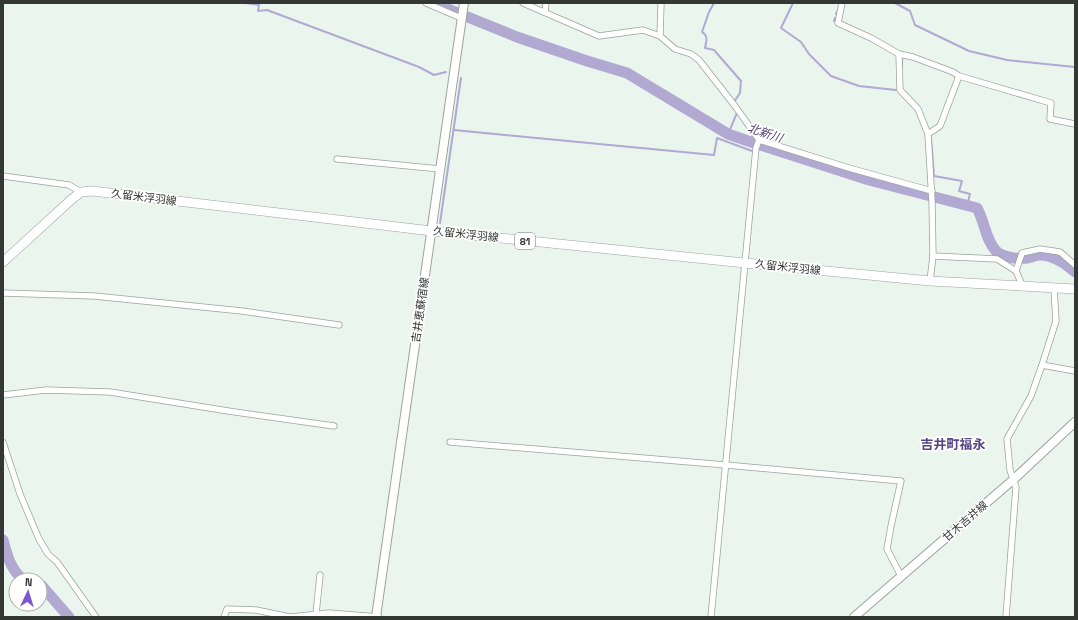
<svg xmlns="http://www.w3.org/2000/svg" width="1078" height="620" viewBox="0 0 1078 620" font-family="'Space Grotesk','Noto Sans JP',sans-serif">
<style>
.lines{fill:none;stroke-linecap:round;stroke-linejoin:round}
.stream{stroke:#b1a9d2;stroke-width:2}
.river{stroke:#b1a9d2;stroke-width:11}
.minor-casing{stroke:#99a49c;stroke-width:7}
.secondary-casing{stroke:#99a49c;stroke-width:10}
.primary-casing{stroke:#99a49c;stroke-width:10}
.minor{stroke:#fff;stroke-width:5.5}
.secondary{stroke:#fff;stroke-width:8}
.primary{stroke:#fff;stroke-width:9}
.labels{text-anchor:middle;stroke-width:3.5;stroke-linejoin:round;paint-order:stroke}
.shield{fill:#fff;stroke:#717472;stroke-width:1}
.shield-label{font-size:10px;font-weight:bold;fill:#343835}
.street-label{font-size:11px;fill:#343835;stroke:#fff}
.water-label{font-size:12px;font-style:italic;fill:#4d3f75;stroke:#fff}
.quarter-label{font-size:13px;font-weight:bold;fill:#564684;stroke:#fff}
</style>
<rect width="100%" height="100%" fill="#eaf6ed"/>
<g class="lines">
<g class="stream">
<path d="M245,3L259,5L258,11L267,10L419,67L434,75L446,72"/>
<path d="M714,3L709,12L702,32C709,36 706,42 705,48L714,50L741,81L740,93L734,102L735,103"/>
<path d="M793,3L781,28L801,42L809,54L831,76L859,86L896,90"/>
<path d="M895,3L910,11L915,25L969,51L1007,60L1075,67"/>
<path d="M836,14L839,8"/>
<path d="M834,21L835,18"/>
<path d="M902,57V66"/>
<path d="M454,130L714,155L717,138L752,151"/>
<path d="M728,134L737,113"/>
<path d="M931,138L934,176L962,181L959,191L970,194L967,206"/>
<path d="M754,144V143"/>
<path d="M440,223L461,78"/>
</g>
<g class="river">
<path d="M433,3L517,37L587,61L627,73L728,134L748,141L869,180L977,208C985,222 985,239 996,251C1003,258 1018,259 1028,258C1032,257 1036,255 1040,255C1054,255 1065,263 1075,272"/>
<path d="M3,540C7,555 11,571 24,580"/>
<path d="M40,585L42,586L69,617"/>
</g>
<g class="minor-casing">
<g id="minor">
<path d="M426,3L461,18"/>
<path d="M523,3L599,36L643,30L660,36L675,49L691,54L699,60L735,106L759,140"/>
<path d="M842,3L838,23L871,38L899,54L900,90L918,109L928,134L932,201L933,256L930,281"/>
<path d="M545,12L546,3"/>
<path d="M660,36L661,3"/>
<path d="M899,54L913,57L953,72L959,76L940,126L928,134"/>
<path d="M959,76L1051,103L1050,119L1075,124"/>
<path d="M759,140L849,168L932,191"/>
<path d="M337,159L440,169"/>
<path d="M3,176L69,185L81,192"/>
<path d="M933,256L997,259L1016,271"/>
<path d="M1023,287L1016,271L1022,253L1040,249L1060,252L1075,265"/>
<path d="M3,293L94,296L242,311L339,325"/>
<path d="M1042,365L1056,321L1054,288"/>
<path d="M3,395L46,390L110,392L228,411L334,426"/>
<path d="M3,442L20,494L39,539L48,554L57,562L96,617"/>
<path d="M450,442L726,465L901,481L891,526L887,549L901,576"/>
<path d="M316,614L320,575"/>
<path d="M224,617L227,609L256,610L290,617L329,613L379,617"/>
<path d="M711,617L756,148L759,140"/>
<path d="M1006,617L1016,487L1010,470L1007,439L1031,396L1042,365L1075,371"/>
</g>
</g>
<g class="secondary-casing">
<g id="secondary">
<path d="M376,617L464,3"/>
<path d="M854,617L1014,479L1075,422"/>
</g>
</g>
<g class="primary-casing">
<path id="primary" d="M3,262L72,199L81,192L92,191L432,231L745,263L930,281L1075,289"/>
</g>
<use href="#minor" class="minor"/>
<use href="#secondary" class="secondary"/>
<use href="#primary" class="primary"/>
</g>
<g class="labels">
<rect class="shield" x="515" y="233" width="20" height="16" rx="3"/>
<g class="shield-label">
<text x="525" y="245">81</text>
</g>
<g class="street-label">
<text transform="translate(144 197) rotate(7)" y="4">久留米浮羽線</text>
<text transform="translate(466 234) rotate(6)" y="4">久留米浮羽線</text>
<text transform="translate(788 267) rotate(6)" y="4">久留米浮羽線</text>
<text transform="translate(420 310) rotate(-82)" y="4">吉井恵蘇宿線</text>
<text transform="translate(965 521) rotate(-41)" y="4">甘木吉井線</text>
</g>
<g class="water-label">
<text transform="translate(765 133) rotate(18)" y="4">北新川</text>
</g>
<g class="quarter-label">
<text x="953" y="449">吉井町福永</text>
</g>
</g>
<rect width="1078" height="620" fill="none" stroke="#343835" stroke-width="8"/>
<g transform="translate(28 592) rotate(4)"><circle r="19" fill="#ffffff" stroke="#aeafae"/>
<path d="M0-3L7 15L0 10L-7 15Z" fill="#7c58d2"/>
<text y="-6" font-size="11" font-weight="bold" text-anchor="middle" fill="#343835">N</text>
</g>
</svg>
